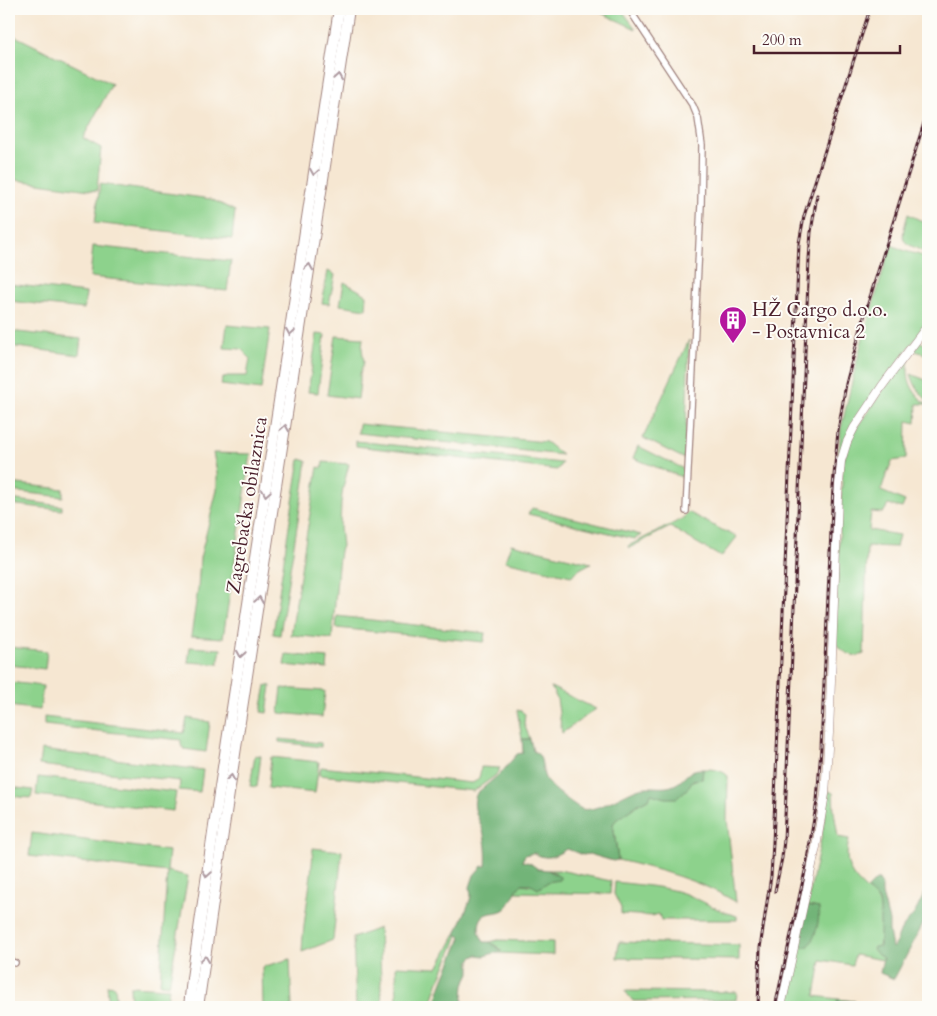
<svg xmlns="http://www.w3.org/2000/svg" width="937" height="1016" viewBox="0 0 937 1016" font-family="Cardo,serif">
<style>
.green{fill:#8dd28c;stroke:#6c785c}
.forest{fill:#72b478;stroke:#5e6a52}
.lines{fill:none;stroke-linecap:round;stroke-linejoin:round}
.minor-casing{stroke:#a0837e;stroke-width:8}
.secondary-casing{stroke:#a0837e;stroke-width:9}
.motorway-casing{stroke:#a0837e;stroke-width:12}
.minor{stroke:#fff;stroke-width:5.5}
.secondary{stroke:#fff;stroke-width:8}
.motorway{stroke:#fff;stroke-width:10}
.rail-casing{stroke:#4a1f2b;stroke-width:3}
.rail{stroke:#fdfcf7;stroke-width:1;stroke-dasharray:4;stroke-linecap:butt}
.oneway{stroke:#ae9aa0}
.labels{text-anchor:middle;stroke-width:4;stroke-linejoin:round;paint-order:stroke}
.poi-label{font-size:19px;fill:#4a1f2b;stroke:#fdfcf7;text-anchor:start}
.street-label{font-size:19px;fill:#4a1f2b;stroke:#fdfcf7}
</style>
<rect width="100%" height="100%" fill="#fdfcf7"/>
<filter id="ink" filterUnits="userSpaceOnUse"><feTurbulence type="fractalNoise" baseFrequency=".02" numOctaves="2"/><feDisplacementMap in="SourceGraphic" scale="10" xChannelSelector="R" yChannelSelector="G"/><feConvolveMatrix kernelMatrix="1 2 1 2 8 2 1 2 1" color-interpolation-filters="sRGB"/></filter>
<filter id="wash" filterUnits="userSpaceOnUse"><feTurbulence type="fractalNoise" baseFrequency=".0096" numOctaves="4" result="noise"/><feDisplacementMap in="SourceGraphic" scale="20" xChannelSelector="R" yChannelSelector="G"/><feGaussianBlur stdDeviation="1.12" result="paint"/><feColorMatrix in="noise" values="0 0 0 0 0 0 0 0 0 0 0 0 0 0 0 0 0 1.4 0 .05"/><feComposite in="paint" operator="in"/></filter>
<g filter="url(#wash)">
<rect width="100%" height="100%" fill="#f6e7d2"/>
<g class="green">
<path d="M600,9H621L636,29L599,12Z"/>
<path d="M9,33L112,84L83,138L101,148L97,191L9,179Z"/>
<path d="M100,184L211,199L235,211L232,239L95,223Z"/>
<path d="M908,214L928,224V233L923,247L928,250V254C901,240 899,246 908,214Z"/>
<path d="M891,245C896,247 899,248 903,250C912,254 919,253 928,259V322L861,412L837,473L841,428L861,344Z"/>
<path d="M93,246L231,261L227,291L90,277Z"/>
<path d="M328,271L335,275L329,304L322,303Z"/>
<path d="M344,282L367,295L366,309L340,305Z"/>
<path d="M9,284L86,293L84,309L9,301Z"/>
<path d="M227,325L270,329L261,390L221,385L222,379L227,376H247L250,358L241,349L224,348Z"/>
<path d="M9,331L81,339L79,355L9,346Z"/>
<path d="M317,334L325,335L318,393L308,392Z"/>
<path d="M336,336L363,338L362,348L364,362L360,374V382L358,399L327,395Z"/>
<path d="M689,340L685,459L643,438Z"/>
<path d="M919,341L928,346L927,353L926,354L915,351Z"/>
<path d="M911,351C910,357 908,362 908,368C907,383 915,396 927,404H917L916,423L907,421L906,459L892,461L884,481L881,491L905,501L902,508L888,505L883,513L871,512L869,530L899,535L896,547L867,546L864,654C853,659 841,651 834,642L843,462L855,430Z"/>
<path d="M911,374L928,381V401C919,393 914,385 911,374Z"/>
<path d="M359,424L546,442L562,455L358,433Z"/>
<path d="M356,441L562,463L557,470L356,446Z"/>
<path d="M638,446L684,469V478L633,458Z"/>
<path d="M213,453L251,454L223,638L191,636L198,589L200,558L217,490V472Z"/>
<path d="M300,459L307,461C299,519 288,577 280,635L273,634L286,545Z"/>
<path d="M323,462L349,464L343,488L341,503L340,527L342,546L340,551L338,566L332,639L291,635L305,543L318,467L322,468Z"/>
<path d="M9,483L63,489V497L9,491Z"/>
<path d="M9,499L62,506V510L9,504Z"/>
<path d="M532,508L641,535L635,539L528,514Z"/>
<path d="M688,512L722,530L737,537L721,557L670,527L629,548L628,546L680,520L684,517Z"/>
<path d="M511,544L591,563L580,569L571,576L505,561Z"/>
<path d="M337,616L485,633L484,639L485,640L484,642L336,628Z"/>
<path d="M9,647L47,651L45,669L9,665Z"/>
<path d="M190,647L221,649L218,664L188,662Z"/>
<path d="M286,654L328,658L327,669L284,665Z"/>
<path d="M9,682L43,686L40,710L9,706Z"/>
<path d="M266,685L271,686L267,713L261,712Z"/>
<path d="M551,687L596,709L562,733L557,699Z"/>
<path d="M282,688L325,691L322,717L279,713Z"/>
<path d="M517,710L521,711L525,714L524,724L530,739H522Z"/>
<path d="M44,717L184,733L187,718L210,722L206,752L184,749L181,745V740L44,725Z"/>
<path d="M279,739L321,743V747L279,742Z"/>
<path d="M41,750L203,770L200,792L179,790L180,781L39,765Z"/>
<path d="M255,755L261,756L257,787L250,786Z"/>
<path d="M271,757L319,762L315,793L268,788Z"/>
<path d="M321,767L472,783C480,780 480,775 481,767L500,768L496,775L474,791L319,775Z"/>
<path d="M703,769C712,769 721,769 728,776L727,819L736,902C702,881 657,869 618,860L613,824L615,820L640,803L651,794L698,779H702Z"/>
<path d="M38,777L176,792L173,811L36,795Z"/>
<path d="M9,787L33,790L31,798L9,796Z"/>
<path d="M829,791L833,793L834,811L838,837L849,839C844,864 849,874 867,890C871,893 876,897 878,901C883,909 880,945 878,955L883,958V960L855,955L852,965L821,960L815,996L838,999L836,1007H785L799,944L819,908L807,906L821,839Z"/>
<path d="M32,833L169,851L167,871L188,876L169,985L160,984L167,872L29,856Z"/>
<path d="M313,848L342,851L333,940L302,952C303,917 312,883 313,848Z"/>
<path d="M548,870H559L611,881L610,894L515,892L518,888L522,884L541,887L556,873Z"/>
<path d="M615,882C639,885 663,886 686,894C703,901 718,911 737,916V920H661L659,914L652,916L621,914V908L614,894Z"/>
<path d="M379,928L382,1007H356L353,938Z"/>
<path d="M456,934L458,935C449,960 436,982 431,1007H426L427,1000L397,1001L396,966L438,968Z"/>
<path d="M498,940L553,942V955L497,953L502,950L490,942Z"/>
<path d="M619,942L739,945V960L617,958Z"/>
<path d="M290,959L292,1007H263L262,967Z"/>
<path d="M107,985L115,986L117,1007H109Z"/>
<path d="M130,986L169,988L166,1007H131Z"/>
<path d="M625,991L737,992L736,1000L633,1001Z"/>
</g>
<g class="forest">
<path d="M522,739H530L533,751C545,755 540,770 546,780C550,787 575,806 582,809C596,813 625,792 640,788C651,785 664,790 674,785C686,780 687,768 703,769L702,779L693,780L687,789L677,798H666L651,794L649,799L640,803L616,820L613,824L618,860L613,861L589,854L583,855L567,849C554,856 548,861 534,853L525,855L522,861L530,863L538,869L548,870L560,877V880L548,882L538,889L530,884H522C515,890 513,900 507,907C497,918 480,906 479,928C479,933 481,938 484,942H490L502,951L484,956L477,955L473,957L470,960V973L464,985L462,1007H435C440,982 453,961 461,937L456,934L469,903L471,896L470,887L474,875L482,866H486C487,854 486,842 483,831C479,818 470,807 477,793L502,772L517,754L523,753Z"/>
<path d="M876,880H879L882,887V894L889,921V931L892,948C897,943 898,936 901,930C905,924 910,919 914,914C919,906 922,897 928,889V915L894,979L880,973L883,958L878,955L873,949L874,947L880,946V911L879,901L867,889Z"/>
<path d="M807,906L819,908C819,922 817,935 808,947H802L799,944Z"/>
<path d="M838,999L855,1001L854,1007H836Z"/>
</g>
</g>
<g filter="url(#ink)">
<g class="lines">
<g class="minor-casing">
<g id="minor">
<path d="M629,9L693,106L698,118L702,145L701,205L686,511"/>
<path d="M9,961L15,963"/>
</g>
</g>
<g class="secondary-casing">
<path id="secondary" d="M781,1007L816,847L825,794L829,733L838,496L841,461L847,442L854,428L882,386L928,325"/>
</g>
<g class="motorway-casing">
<g id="motorway">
<path d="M189,1007L192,978L214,826L339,9"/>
<path d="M198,1007L224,826L349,9"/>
</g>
</g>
<use href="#minor" class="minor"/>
<use href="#secondary" class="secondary"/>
<use href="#motorway" class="motorway"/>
<g class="rail-casing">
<g id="rail">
<path d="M775,891L782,858L784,840L809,259L811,232L817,195"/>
<path d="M758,1007L760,948L771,876L773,843L799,243L804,216L870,9"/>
<path d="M775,1007L805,871L817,801L821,748L833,487L838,431L846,384L852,361L866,310L928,110"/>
</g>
</g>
<use href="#rail" class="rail"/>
</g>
<defs><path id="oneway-chevron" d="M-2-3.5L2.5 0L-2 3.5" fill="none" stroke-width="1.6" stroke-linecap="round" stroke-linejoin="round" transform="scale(1.25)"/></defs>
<g class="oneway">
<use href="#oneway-chevron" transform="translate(338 77) rotate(-81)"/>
<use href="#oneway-chevron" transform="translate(314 172) rotate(99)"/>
<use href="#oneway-chevron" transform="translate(309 267) rotate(-81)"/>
<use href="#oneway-chevron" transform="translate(290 332) rotate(99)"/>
<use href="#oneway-chevron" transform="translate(285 428) rotate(-81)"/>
<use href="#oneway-chevron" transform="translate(266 493) rotate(99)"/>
<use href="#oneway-chevron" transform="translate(259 600) rotate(-81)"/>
<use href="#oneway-chevron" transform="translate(241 654) rotate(99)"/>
<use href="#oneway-chevron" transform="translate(231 778) rotate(-81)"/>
<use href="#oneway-chevron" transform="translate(207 874) rotate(99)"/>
<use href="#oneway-chevron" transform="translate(205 959) rotate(-82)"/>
</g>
</g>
<defs>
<g id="building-pin" transform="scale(1.4375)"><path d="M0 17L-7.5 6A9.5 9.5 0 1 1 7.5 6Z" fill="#b5179e" stroke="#fdfcf7"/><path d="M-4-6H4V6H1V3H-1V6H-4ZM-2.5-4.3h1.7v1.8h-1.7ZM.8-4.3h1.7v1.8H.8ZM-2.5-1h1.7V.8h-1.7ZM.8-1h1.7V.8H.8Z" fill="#fff"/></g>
</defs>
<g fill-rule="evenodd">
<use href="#building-pin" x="733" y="320"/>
</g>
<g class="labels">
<g class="poi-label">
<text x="752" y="316">HŽ Cargo d.o.o.<tspan x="752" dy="22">- Postavnica 2</tspan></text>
</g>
<g class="street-label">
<text transform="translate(246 505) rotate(-81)" y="7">Zagrebačka obilaznica</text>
</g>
</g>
<rect width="937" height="1016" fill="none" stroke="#fdfcf7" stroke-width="30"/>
<path d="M754 45v8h146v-8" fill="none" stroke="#4a1f2b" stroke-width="2.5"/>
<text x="762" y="45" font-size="15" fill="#4a1f2b" stroke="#fdfcf7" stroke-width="4" paint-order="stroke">200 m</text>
</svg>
